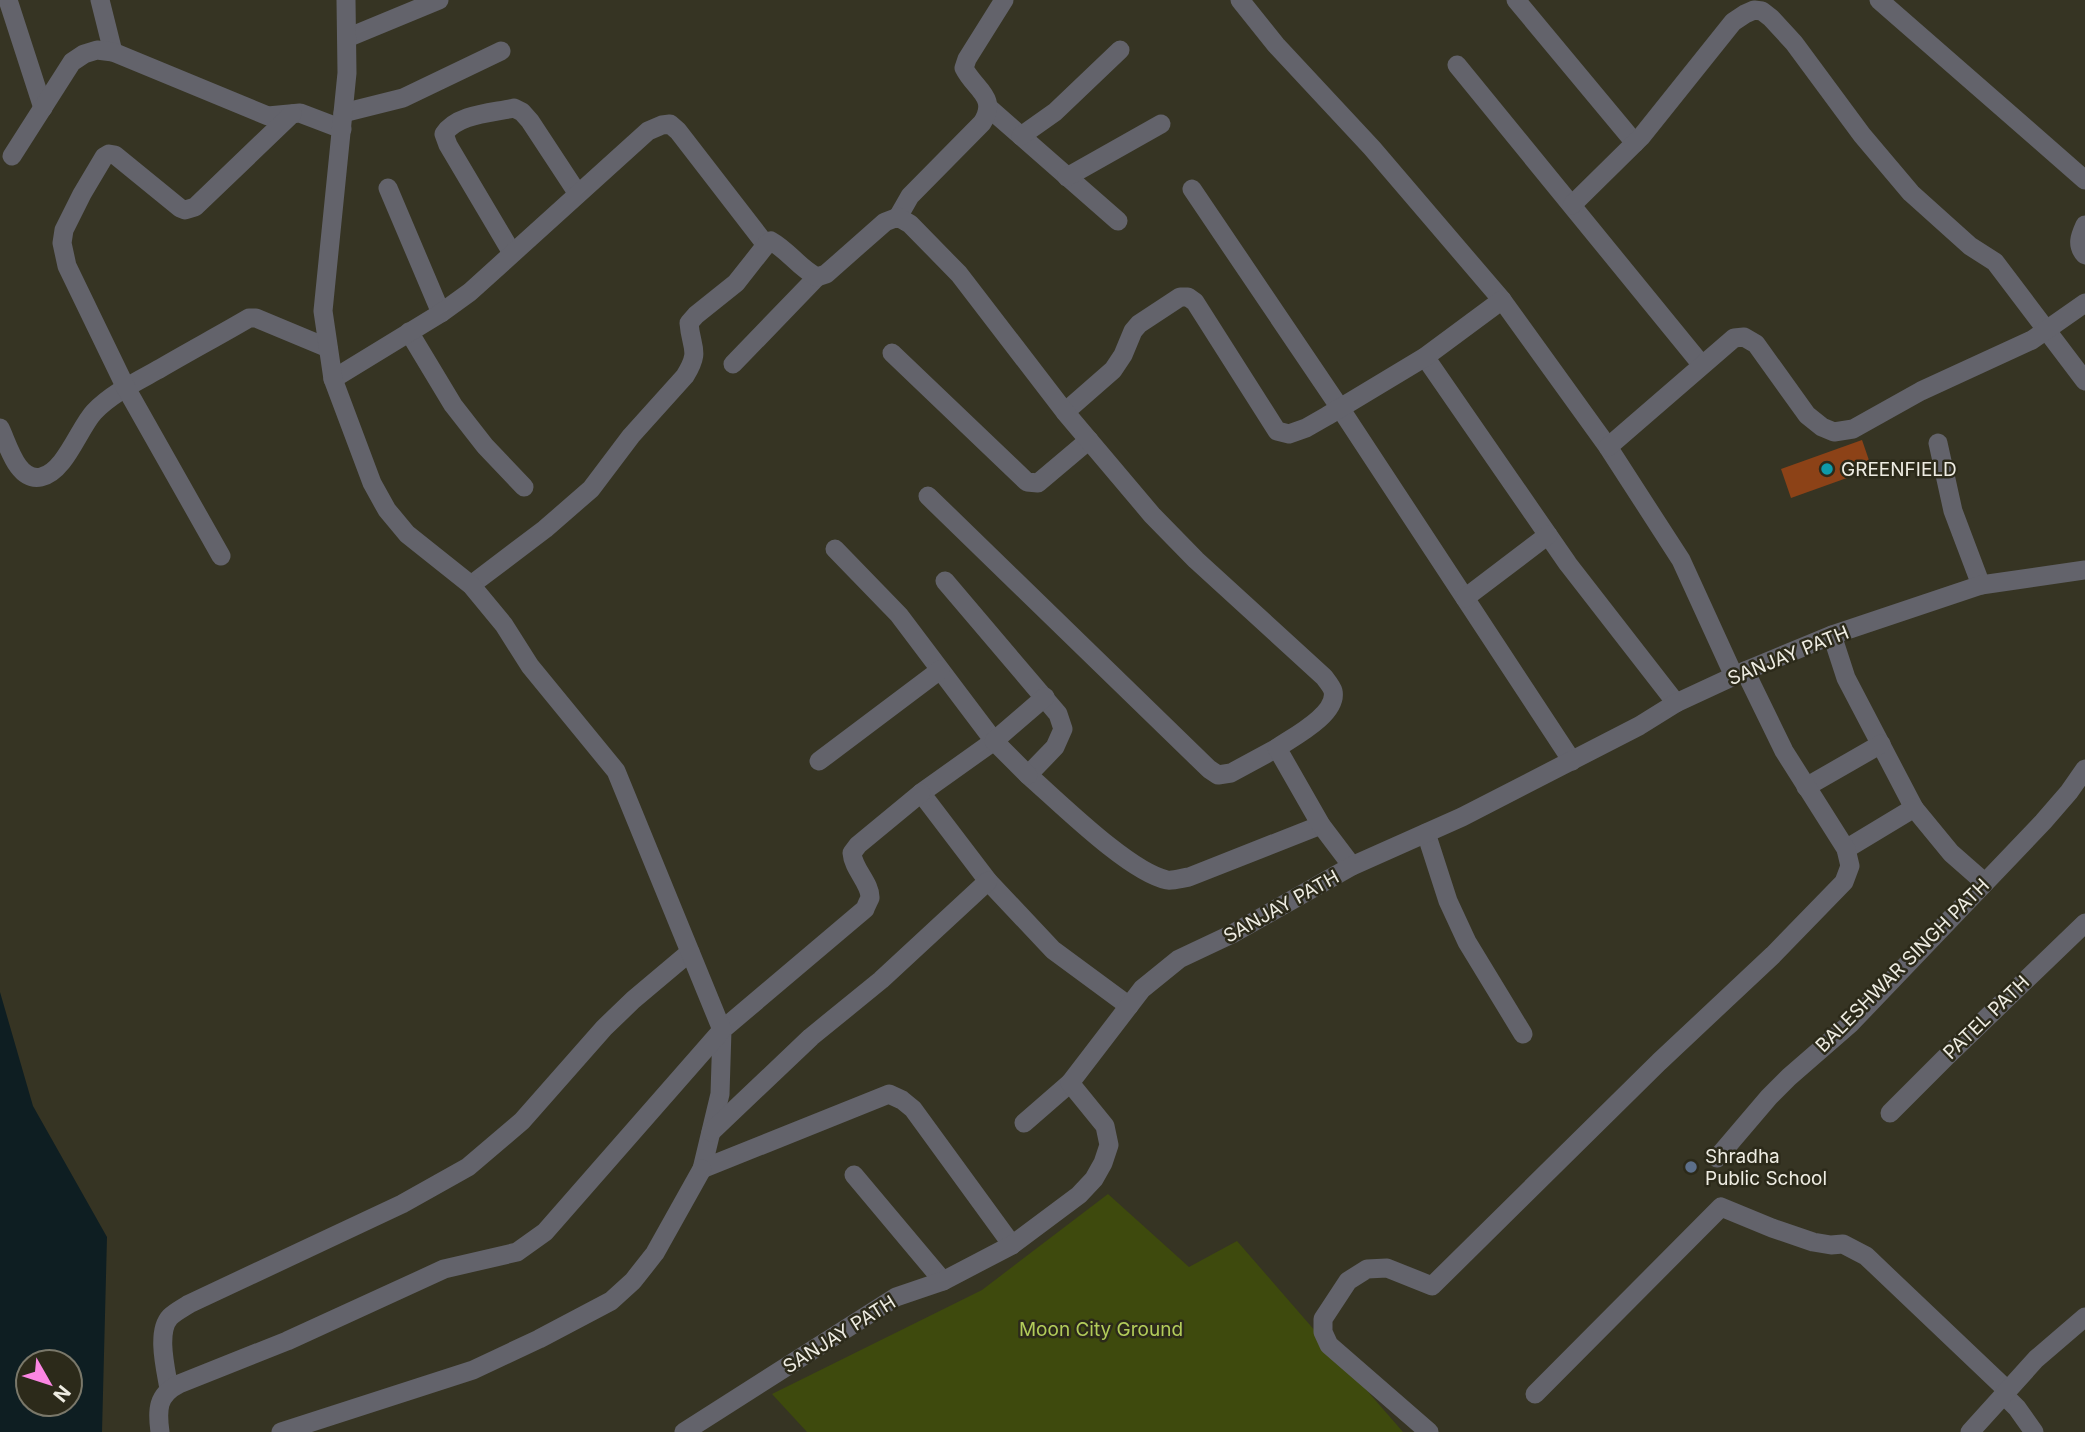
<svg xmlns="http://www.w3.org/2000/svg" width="2085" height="1432" viewBox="0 0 2085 1432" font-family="Inter,sans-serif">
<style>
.green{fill:#3e4a0d}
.water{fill:#0e1e22;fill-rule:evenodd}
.building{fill:#8c4217}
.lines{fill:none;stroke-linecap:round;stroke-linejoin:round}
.minor{stroke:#63636b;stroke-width:19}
.culture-dot{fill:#0f9aa8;stroke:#2c2a1a;stroke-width:2.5}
.service-dot{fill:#5c6f8a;stroke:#2c2a1a;stroke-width:2.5}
.labels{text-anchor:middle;stroke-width:5;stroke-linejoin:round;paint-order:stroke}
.poi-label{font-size:19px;fill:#eeece2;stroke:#2c2a1a;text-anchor:start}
.street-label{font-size:19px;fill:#eeece2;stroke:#2c2a1a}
.park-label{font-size:19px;fill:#b2cc5a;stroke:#2c2a1a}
</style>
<rect width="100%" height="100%" fill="#363423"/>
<path class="green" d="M1108,1194L1189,1267L1237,1241L1403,1432H807L772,1394L982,1290Z"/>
<path class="water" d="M0,992L33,1106L107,1237L102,1432H0ZM28,1362H70V1404H28Z"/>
<path class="building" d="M1862,440L1872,469L1791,498L1781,469Z"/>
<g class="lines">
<g class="minor">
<path d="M8,0L43,108"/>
<path d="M100,0L113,52"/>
<path d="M1240,0L1276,45L1372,148L1502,300"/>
<path d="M1516,0L1635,143"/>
<path d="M1879,0L2085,180"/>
<path d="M347,38L439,0"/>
<path d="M1457,65L1701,364"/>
<path d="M989,108L1118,221"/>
<path d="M343,113L403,98L501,51"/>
<path d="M1021,136L1055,112L1120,50"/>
<path d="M12,156L72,62L84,54L97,50L113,52L268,116L300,113L342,129"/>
<path d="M1067,177L1161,124"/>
<path d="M388,188L441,313"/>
<path d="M1192,189L1340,408L1572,761"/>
<path d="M1572,205L1641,137L1733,22L1745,14L1754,10L1762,11L1771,18L1794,43L1862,135L1911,193L1970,246L1995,262L2085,381"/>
<path d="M898,217L910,196L982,123C999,97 974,89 964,68L967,59L1004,0"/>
<path d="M2085,225C2080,236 2076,245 2085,255"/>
<path d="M512,253L448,145L444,134C457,114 492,113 514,108L522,112L530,121L578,194"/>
<path d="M409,332L453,405L485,446L524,487"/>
<path d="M892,353L1027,482L1038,483L1089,440"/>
<path d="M1425,357L1568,564L1676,703"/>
<path d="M733,364L817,277"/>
<path d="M333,379L441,313L470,292L648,131L662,125L670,124L678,131L766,245"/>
<path d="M1065,412L1113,370L1123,355L1133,331L1139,324L1180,297H1188L1195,302L1277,431L1289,434L1306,428L1327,416L1425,357L1502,300L1608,447L1681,560L1734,676"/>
<path d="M0,428C8,444 17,482 41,477C65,472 79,428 94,412C112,393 138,381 161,368C190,351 220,335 249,318H256L328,348"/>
<path d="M1938,443L1953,511L1981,585"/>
<path d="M1608,447L1734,338L1744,337L1756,344L1807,415L1822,427L1834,432L1853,429L1921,391L2032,340L2085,303"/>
<path d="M928,496L1209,769L1218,775L1231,773L1277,748"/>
<path d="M835,549L899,615L994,741L921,793L988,881L1053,950L1129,1006"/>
<path d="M221,556L126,388L67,266L62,243L64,230L82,194L104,157L109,154L115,155L180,208L185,210L195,207L292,114"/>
<path d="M945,581L1058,714L1063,729L1055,747L1028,775C1059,802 1129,872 1167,880C1173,881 1182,878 1189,877L1321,825"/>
<path d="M471,585L545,529L591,489L631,436L685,376C701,350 691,349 689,323L696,315L736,283L766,245L771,241C789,251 799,268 817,277L826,274L885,222L898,217L910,224L959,274L1065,412L1152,515L1196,560L1324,677C1327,681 1332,687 1333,691C1338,714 1293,737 1277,748L1321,825L1352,866"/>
<path d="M1465,598L1548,535"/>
<path d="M1832,635L1846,678L1914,808"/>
<path d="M819,761L940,670"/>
<path d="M1028,775L994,741L1045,697"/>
<path d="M1806,787L1881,744"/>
<path d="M921,793L858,845L852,853C853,869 871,884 870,898C870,898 865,908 865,909L722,1030L720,1094L702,1169L889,1094L902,1100L913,1109L1012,1245"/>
<path d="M1426,833L1448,901L1467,942L1523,1034"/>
<path d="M1846,849L1914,808L1951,853L1984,882"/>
<path d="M1890,1113L1945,1058L2085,923"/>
<path d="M1024,1123L1070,1083"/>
<path d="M711,1132L811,1037L881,980L988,881"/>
<path d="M1717,1158L1769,1097L1789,1077L1851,1023L2043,822L2069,792L2085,769"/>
<path d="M854,1175L943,1281"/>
<path d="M169,1389C166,1370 156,1332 170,1317C175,1312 183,1308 189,1304L402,1204L468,1167L522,1121L604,1028L633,1000L690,952"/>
<path d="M1535,1394L1721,1207L1772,1228L1813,1242L1831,1245L1843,1244L1866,1256L2007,1390V1398L2017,1408L2034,1432"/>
<path d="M160,1432C157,1410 157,1395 179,1384L287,1341L444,1269L517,1252L545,1232L722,1030L616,771L530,666L504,625L471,585L407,534L387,510L372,483L333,379L323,311L347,73L346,0"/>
<path d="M281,1432L473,1370L539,1339L611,1301L633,1281L655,1253L702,1169"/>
<path d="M684,1432L896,1297L943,1281L1012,1245L1079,1195L1094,1179L1103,1163L1109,1145L1105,1126L1070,1083L1142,989L1179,959L1232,934L1352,866L1462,817L1639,726L1676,703L1745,671L1832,635L1981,585L2085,570"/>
<path d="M1429,1432L1329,1345L1323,1332V1319L1348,1281L1367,1269L1387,1268L1432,1286L1659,1062L1773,955L1844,882L1850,866L1846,849L1784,751L1745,671"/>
<path d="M1970,1432L2036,1359L2085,1317"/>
</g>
</g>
<circle class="culture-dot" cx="1827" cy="469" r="7"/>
<circle class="service-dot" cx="1691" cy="1167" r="7"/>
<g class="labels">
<g class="poi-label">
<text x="1841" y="476">GREENFIELD</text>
<text x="1705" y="1163">Shradha<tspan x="1705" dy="22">Public School</tspan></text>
</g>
<g class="street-label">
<text transform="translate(1788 655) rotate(-22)" y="7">SANJAY PATH</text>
<text transform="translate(1281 906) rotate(-29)" y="7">SANJAY PATH</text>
<text transform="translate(1902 965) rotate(-45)" y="7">BALESHWAR SINGH PATH</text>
<text transform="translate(1986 1017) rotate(-44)" y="7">PATEL PATH</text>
<text transform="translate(839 1334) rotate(-32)" y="7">SANJAY PATH</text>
</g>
<g class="park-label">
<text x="1101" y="1336">Moon City Ground</text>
</g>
</g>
<g transform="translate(49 1383) rotate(129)"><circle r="33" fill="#2c2a1a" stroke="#7a786a" stroke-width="2"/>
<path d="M0-5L12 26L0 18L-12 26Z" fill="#fc86e3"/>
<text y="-10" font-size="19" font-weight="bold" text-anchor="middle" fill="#eeece2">N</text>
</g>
</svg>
